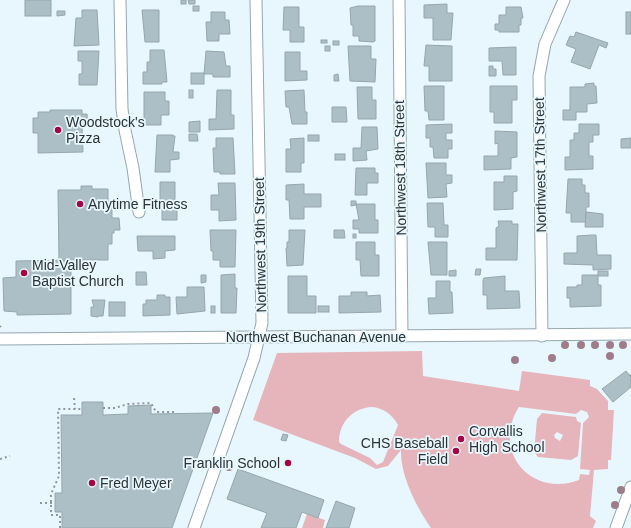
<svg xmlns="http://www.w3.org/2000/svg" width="631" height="528" viewBox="0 0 631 528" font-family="Arial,sans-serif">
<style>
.green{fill:#e6b5bc;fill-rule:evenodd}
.building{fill:#adbfc6;stroke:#95a6ad}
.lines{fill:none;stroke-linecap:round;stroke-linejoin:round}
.minor-casing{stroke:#94a6ad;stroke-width:13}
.path{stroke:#8d989d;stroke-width:2;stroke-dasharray:2 3;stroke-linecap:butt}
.minor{stroke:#fff;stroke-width:11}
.tree{fill:#9f7c8a}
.poi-dot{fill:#a20743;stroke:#e8f7fd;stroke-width:1.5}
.labels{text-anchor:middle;stroke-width:3.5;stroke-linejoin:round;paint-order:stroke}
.poi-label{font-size:14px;fill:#2b3235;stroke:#e8f7fd;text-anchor:start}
.street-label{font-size:14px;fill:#2b3235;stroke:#e8f7fd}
</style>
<rect width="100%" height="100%" fill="#e8f7fd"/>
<g class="green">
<path d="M422,351L423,376L519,391L522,371L590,380V386L597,389L608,401V410H614L611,460H608V469L594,470L590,516L596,521L593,528H431C417,508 400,475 401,450L388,466L376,469L355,458L253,420L277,353ZM372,407C383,408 392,414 398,425L383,462L377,465L370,458L341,444L339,442C339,422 353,408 372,407ZM519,407L576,414L581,410L587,412L589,417L583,423L580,469L590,470L589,475L580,474L579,480C531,498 491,451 519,407Z"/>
<path d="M542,413L576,417L577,421L581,423L578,456L571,460L538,457L534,452L537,419ZM557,432L563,435L560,441L555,438L554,435Z"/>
<path d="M307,514L325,520L323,528H302Z"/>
</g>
<g class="building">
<rect x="25" y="0" width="26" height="16"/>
<rect x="181" y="0" width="5" height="4"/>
<path d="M188,0H195V4H189Z"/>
<path d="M447,4V13H453L451,40H433V18H424V5Z"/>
<rect x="193" y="6" width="6" height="5"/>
<path d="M358,6H375V41L373,42L359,41V36H353V25H351L350,8Z"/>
<path d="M284,7H299V27H304V42H290V30H283Z"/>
<path d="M506,7H521L523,18H521V25H519V32H499V30H495V24H499V15H506Z"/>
<path d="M82,10H97L99,45L74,46L76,18H82Z"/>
<path d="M142,10H159V42H145Z"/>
<path d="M57,11H65V15L57,16Z"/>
<path d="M211,12H225V20H229L230,34H219V41H207L206,22H211Z"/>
<rect x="626" y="12" width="5" height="22"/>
<path d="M576,32L608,43L606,48L599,45L590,69L571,62L576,49L566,45L570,36L574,37Z"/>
<rect x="321" y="40" width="6" height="3"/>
<rect x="333" y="41" width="6" height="4"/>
<path d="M426,45L452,46V81H429V66H424Z"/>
<rect x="325" y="46" width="5" height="5"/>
<path d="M348,46H371V59H376L375,82L350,81Z"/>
<path d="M516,47V75H503L502,61H489V48Z"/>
<path d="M150,50H164L167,82H162V84H143V72H147V62H150Z"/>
<path d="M78,51H99L97,85H79V74H82V61H78Z"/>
<path d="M206,51L224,52L226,66H230V77H213V74H204Z"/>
<path d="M285,52H300V71H307V80L285,81Z"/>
<path d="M489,66H493V69H496V76H489Z"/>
<rect x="191" y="73" width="13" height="11"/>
<path d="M338,74L339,81H334V75Z"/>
<path d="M594,83V86H596L597,103L587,104V112H576V120H563V110H570V87H585V84Z"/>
<path d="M424,86H444V120H429L428,111H425Z"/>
<path d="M490,86H517V100H512V123H494V112H490Z"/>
<path d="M357,87H372V100H376V119H358Z"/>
<rect x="189" y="90" width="4" height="8"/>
<path d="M217,90H231V115H234V129L209,130V119H216Z"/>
<path d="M304,90L305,112H307V124H292L289,107H286L285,91Z"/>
<path d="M144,92H165V101H169V115H161V125H144Z"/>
<path d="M332,107H346L347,122H332Z"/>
<path d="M50,110H82V114H87L88,126H82L83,152L38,153V133H33V118H38V112H50Z"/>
<path d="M200,121V132H189V122Z"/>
<path d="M452,124V133H446V140H452V149H448V158H434L433,147H430V138H426V125Z"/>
<path d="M579,124H599V135H593V142H589V156H593V169L565,170V157H570V140H574V133H579Z"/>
<path d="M362,127H377L378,149L366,151L367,160L353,161V148H361Z"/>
<path d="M495,131L517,132V157L511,158V169L484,170V156H498V143L495,144Z"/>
<path d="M189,134H197L198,141H189Z"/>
<path d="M157,135H173V136H175L173,152H179V159L170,160V172H155Z"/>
<rect x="308" y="135" width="11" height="6"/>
<path d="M216,138H233L235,174H220V172H214L213,148H216Z"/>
<path d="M304,138V163H301V172H286V149H291L290,139Z"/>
<path d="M631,138V148H621V139Z"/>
<rect x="335" y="154" width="10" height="6"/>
<path d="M426,163H446V175H452V183L446,184L447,197L428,198Z"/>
<path d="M356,168H375V173H378V183H367V195H355Z"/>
<path d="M504,176H517V191L513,192V209L494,210V182H504Z"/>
<path d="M568,179H582V185H585V193H589V207H586V222H571V213H566Z"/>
<path d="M160,182H175V206H177V220H162V209H160Z"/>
<path d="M218,183H235L236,220L219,221V210H211V195H219Z"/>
<path d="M304,184V194H321V207H304V219H290L289,200H286V185Z"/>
<path d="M81,186H92V189H108V205H112V218H119L120,230H114V233H112V244H108V260H59L58,190H81Z"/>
<path d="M351,201H356V205L351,206Z"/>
<path d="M427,203H443L444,225H448V237H435V227H428Z"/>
<path d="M356,204H375V220H378V233H359V229H353V220H359Z"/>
<path d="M586,212L603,214V227H585Z"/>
<path d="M498,221H512V224H518L517,260H486V248H496V228L499,226Z"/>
<path d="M210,230H236L235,267H220V260H213V251H211Z"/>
<path d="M289,230H305L303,265L287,266L286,248H287V242H289Z"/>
<path d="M334,230H344L345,238H334Z"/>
<rect x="353" y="234" width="3" height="4"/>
<path d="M592,235H596L597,255H611V269L593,270V265L564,264V253H577V236Z"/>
<path d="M137,236H175V250L165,251V258L153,259V251H138Z"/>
<path d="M356,242H375V255H379V276H361L360,260H356Z"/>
<path d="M428,242H447V275H431Z"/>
<path d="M71,260V314L17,315V312L4,311L3,278L16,277V261Z"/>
<path d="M476,269H481L480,275H475Z"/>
<path d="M456,270V276H449V271Z"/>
<rect x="598" y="271" width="10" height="5"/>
<path d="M136,272H146L147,285H136Z"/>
<path d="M235,274V288H237L236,313H221V275Z"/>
<path d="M201,275H206V282L201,283Z"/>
<path d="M582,275H598V285H601V306L570,307V298H567V287H577V285H582Z"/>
<path d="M288,276H307V296H316V313H288Z"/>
<path d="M505,276V291H519L520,308L487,309V295H483V280L484,278Z"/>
<path d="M436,281H450V292H452L453,313L429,314L428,298H436Z"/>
<path d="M187,287H204L205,311L177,314L176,297H187Z"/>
<path d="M351,292H367V296L380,295L381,312L339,313V296H351Z"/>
<path d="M157,295H165V297H170V315L143,316V304H146V300H157Z"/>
<path d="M92,300H105L103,316H98V317L91,316V307H94Z"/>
<rect x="109" y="302" width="16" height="14"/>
<rect x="211" y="306" width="4" height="7"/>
<rect x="318" y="306" width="11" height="6"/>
<path d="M626,371L631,377V387L613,402L602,389Z"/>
<path d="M82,402H103V415L128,414V406L151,405V414L213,413L172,528H62V512H55V493H62L61,415H82Z"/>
<path d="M283,434L288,435L286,441L281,440Z"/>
<path d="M238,469L324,500L318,518L302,512L296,528H261L267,513L227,499Z"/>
<path d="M336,501L355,508L349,528H326Z"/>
</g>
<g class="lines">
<g class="minor-casing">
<g id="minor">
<path d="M120,0L122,109L125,130L133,168L139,212"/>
<path d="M399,0L402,337"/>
<path d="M542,336L539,76L545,44L564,0"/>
<path d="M0,339L631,334"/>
<path d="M194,528L254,358L262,323L256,0"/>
<path d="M616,528L631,487"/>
</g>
</g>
<g class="path">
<path d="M0,326L1,327"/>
<path d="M630,376L631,375"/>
<path d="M74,398L75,409"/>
<path d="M103,408H115L128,404L151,403L156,412H175"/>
<path d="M0,459L10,456"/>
<path d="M40,503H55"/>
<path d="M60,528V515H51V494L59,476L58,409H82"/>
</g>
<use href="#minor" class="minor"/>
</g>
<g class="tree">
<circle cx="565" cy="345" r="4"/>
<circle cx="581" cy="345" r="4"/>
<circle cx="595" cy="345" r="4"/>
<circle cx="610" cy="345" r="4"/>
<circle cx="623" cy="345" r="4"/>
<circle cx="610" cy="356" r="4"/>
<circle cx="552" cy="358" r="4"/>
<circle cx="515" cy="360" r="4"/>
<circle cx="216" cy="410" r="4"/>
<circle cx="229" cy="467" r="4"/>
<circle cx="621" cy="490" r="4"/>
<circle cx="615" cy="505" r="4"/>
</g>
<g class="poi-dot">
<circle cx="58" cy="130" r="4"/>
<circle cx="80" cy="204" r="4"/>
<circle cx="24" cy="273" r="4"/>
<circle cx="461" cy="439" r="4"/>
<circle cx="456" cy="451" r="4"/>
<circle cx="288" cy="463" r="4"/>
<circle cx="92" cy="483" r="4"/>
</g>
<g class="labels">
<g class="poi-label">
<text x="66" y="127">Woodstock's<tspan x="66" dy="16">Pizza</tspan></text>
<text x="88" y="209">Anytime Fitness</text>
<text x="32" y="270">Mid-Valley<tspan x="32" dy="16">Baptist Church</tspan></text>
<text x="469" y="436">Corvallis<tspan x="469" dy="16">High School</tspan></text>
<text x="448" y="448" text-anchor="end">CHS Baseball<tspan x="448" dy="16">Field</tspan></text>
<text x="280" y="468" text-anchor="end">Franklin School</text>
<text x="100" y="488">Fred Meyer</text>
</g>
<g class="street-label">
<text transform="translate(540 165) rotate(-91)" y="5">Northwest 17th Street</text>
<text transform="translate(400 168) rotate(-91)" y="5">Northwest 18th Street</text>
<text transform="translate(260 245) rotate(-91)" y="5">Northwest 19th Street</text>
<text x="316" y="342">Northwest Buchanan Avenue</text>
</g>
</g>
</svg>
